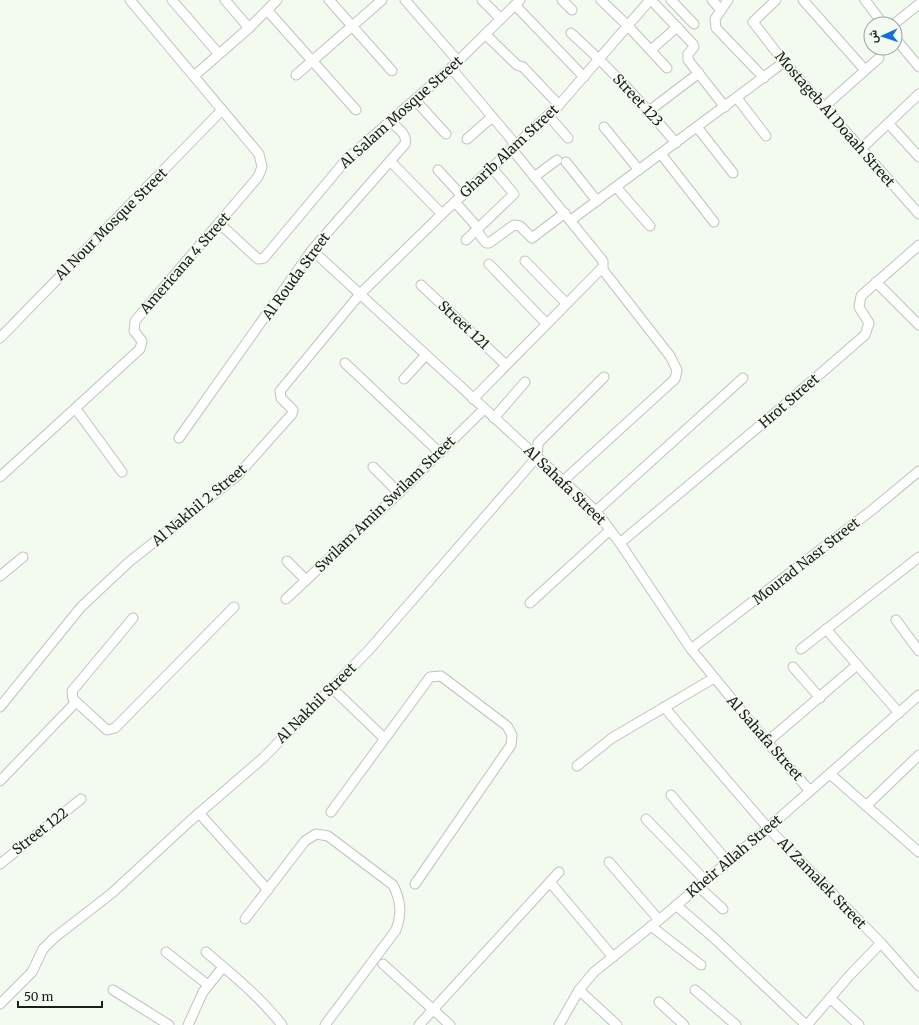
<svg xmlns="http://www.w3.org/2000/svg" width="919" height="1025" viewBox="0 0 919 1025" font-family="Merriweather,Vazirmatn,serif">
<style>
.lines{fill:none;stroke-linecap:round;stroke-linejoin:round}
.minor-casing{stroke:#bec5bb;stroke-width:11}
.minor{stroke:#fff;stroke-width:9}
.labels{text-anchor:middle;stroke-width:3.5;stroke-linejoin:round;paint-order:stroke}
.street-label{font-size:14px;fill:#1b1e1b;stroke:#f3fbf0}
</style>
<rect width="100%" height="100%" fill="#f3fbf0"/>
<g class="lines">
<g class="minor-casing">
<g id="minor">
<path d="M172,0L218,53"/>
<path d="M225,0L249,28"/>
<path d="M329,0L392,71"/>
<path d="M405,0L458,61"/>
<path d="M482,0L501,19"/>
<path d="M562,0L572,10"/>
<path d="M601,0L628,26L667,68"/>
<path d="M651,0L693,44L694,47L688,54V60L725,107"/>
<path d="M671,0L694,24"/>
<path d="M712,0L721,10"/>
<path d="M728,0L715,19L716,28L764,78"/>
<path d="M776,0L753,22L784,62L919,214"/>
<path d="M803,0L865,70"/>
<path d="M865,0L883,24"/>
<path d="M515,5L584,77"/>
<path d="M267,10L356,110"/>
<path d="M894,24L919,4"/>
<path d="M571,33C609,67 643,103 676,143"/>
<path d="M485,34L517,65L523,67L559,105"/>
<path d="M895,38L919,67"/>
<path d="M651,50L677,27"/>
<path d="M451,68L512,140L515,153L603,261V270L670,356L677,370L675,379L563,481"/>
<path d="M296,75L382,0"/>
<path d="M194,76L249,28L277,0"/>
<path d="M737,98L766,136"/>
<path d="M415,100L446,134"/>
<path d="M824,107L879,58"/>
<path d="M649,111L699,73"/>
<path d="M548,115L568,138"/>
<path d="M888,123L919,157"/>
<path d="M604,127L639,170"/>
<path d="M697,127L733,173"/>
<path d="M467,139L492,117"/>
<path d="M861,149L919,94"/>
<path d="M661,154L714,222"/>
<path d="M390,161L442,214"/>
<path d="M566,162L597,201"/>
<path d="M438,170L462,196"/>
<path d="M534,177L557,160"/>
<path d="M616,187L650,226"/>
<path d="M455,202L478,228"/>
<path d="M571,220L784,62"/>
<path d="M220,224L258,259L264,258L346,160L451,68L520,0"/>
<path d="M476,230L486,243H489L514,225L520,226L532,238L565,213"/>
<path d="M466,240L514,194L492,168"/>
<path d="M312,250L596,511L620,543L691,649L767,742L810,791"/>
<path d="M525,261L566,303"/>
<path d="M489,264L546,323"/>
<path d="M876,282L919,325"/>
<path d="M421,285L506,365"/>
<path d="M0,338L222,110"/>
<path d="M345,363L440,453"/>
<path d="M404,379L426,355"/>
<path d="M473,399L602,268"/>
<path d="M76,409L122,472"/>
<path d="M494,418L525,382"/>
<path d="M179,438L312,250L405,144C408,134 397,128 391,122"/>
<path d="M373,467L399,493"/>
<path d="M0,477L140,349L142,341L134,331L135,321L258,177L262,167L259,154L130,0"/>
<path d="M596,511L743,378"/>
<path d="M620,543L775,413L865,335L869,323L859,307L861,296L919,245"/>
<path d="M287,561L306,580"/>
<path d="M0,576L23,557"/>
<path d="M286,599L399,493L484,409"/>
<path d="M530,603L610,530"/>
<path d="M133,618L72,691L73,699L107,730L115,728L234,607"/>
<path d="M896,620L919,651"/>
<path d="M826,629L899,713"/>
<path d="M691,649L872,510L919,471"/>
<path d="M801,649L919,557"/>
<path d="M793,667L820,698"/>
<path d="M332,688L384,738"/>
<path d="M0,707L81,607L129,562L237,476L292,414L293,410L281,398L280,391L360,294L442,214L559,105L650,0"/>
<path d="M664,707L768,828L881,943L919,986"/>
<path d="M767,742L857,665"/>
<path d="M577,766L612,738L714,678"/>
<path d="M830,774L919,852"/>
<path d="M0,781L76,702"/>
<path d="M671,795L728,862"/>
<path d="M866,806L919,755"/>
<path d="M331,812L430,677L441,676L507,726L512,735L511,745L415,884"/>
<path d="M199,813L268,890"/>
<path d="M646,819L705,880"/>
<path d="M609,862L659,920"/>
<path d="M0,864L81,799"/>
<path d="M550,882L613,957"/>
<path d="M698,886L723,909"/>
<path d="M676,905L715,939L806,1025"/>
<path d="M245,919L305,841L316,834L328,836L393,885C401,901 402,913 396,930L325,1025"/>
<path d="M651,926L701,965"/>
<path d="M166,952L208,985"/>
<path d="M206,952C233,975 260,997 282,1025"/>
<path d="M383,964L450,1025"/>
<path d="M113,990L169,1025"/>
<path d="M579,990L617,1025"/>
<path d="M695,990L736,1025"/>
<path d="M830,998L859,1025"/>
<path d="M659,1002L684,1025"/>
<path d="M0,1004L32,972L43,949L54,938L112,893L190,821L263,758L368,651L537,457L538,443L604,377"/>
<path d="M188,1025L203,992L223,967"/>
<path d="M419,1025L559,872"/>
<path d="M559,1025L579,990L594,972L659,920L768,828L919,695"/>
<path d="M807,1025L850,975L881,943"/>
</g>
</g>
<use href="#minor" class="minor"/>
</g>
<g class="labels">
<g class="street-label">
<text transform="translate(638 100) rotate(47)" y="5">Street 123</text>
<text transform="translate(401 112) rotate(-42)" y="5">Al Salam Mosque Street</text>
<text transform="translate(835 119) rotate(49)" y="5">Mostageb Al Doaah Street</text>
<text transform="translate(509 151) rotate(-43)" y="5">Gharib Alam Street</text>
<text transform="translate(111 224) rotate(-45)" y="5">Al Nour Mosque Street</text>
<text transform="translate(185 263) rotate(-49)" y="5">Americana 4 Street</text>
<text transform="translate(296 276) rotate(-54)" y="5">Al Rouda Street</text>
<text transform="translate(464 325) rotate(43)" y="5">Street 121</text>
<text transform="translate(789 401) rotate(-41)" y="5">Hrot Street</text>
<text transform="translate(565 485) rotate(44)" y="5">Al Sahafa Street</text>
<text transform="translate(385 504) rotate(-44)" y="5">Swilam Amin Swilam Street</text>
<text transform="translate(199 505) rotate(-40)" y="5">Al Nakhil 2 Street</text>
<text transform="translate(806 561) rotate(-38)" y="5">Mourad Nasr Street</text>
<text transform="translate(316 703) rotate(-45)" y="5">Al Nakhil Street</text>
<text transform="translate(765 738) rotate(49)" y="5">Al Sahafa Street</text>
<text transform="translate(40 831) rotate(-38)" y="5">Street 122</text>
<text transform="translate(734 856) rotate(-40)" y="5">Kheir Allah Street</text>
<text transform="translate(822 883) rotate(46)" y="5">Al Zamalek Street</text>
</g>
</g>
<g transform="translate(883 36) rotate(267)"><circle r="19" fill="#f3fbf0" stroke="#9da39b"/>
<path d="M0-3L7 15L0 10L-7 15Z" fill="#126fd8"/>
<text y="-6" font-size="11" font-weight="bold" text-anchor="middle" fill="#1b1e1b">ش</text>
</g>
<path d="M18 1001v6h84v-6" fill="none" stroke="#1b1e1b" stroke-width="2"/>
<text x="24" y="1001" font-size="12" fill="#1b1e1b" stroke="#f3fbf0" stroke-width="3" paint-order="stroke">50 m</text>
</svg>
